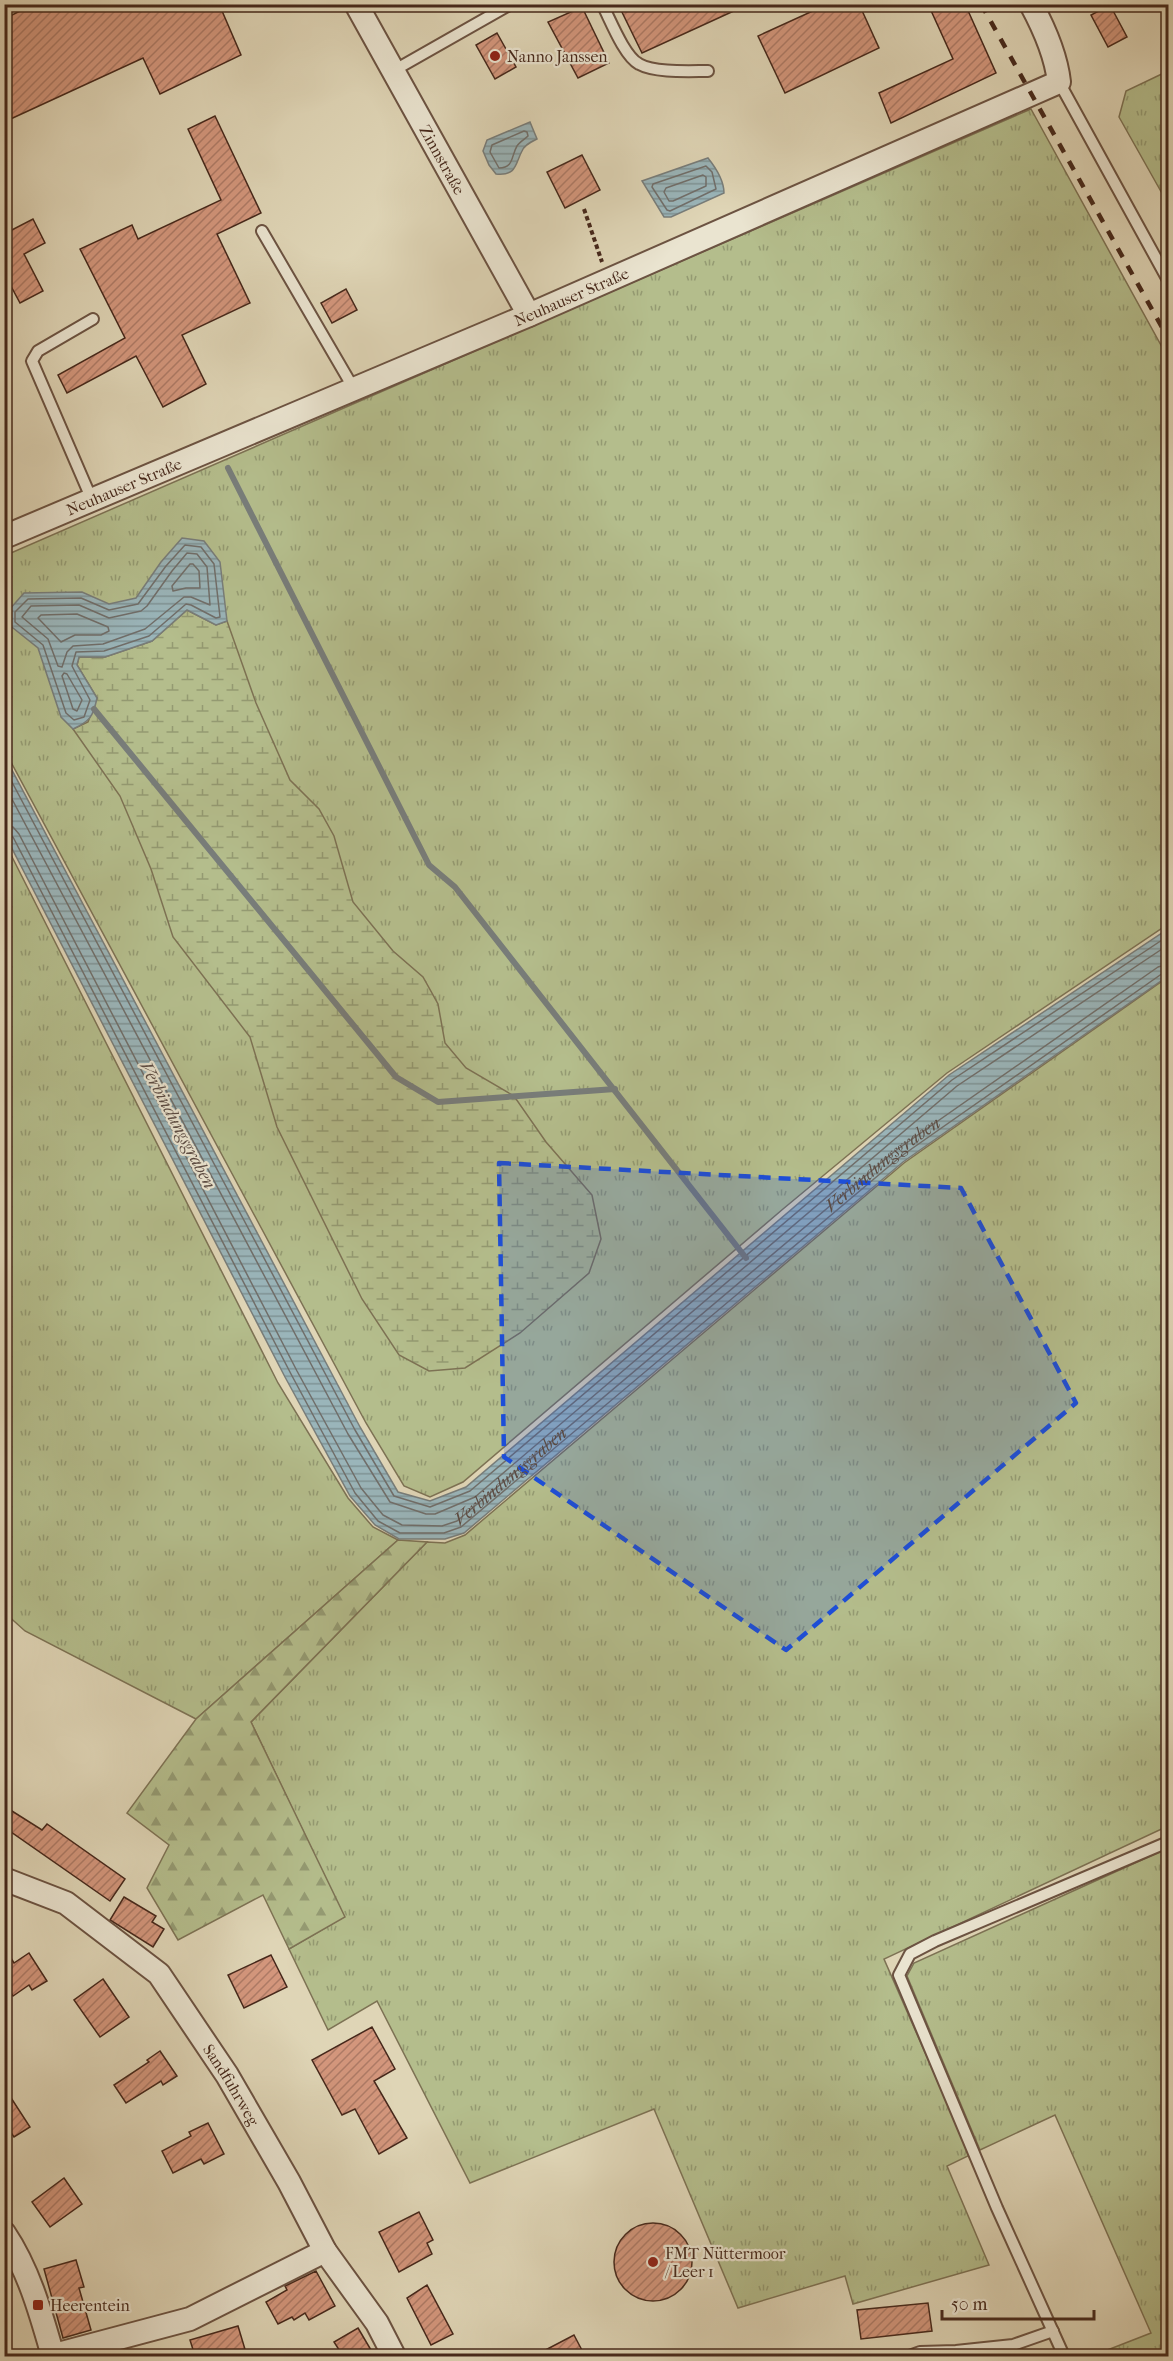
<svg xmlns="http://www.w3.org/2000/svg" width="1173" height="2361" viewBox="0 0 1173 2361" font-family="'IM FELL French Canon',serif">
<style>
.grass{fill:url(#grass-tufts);stroke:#7d7254;stroke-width:1.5}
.forest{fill:url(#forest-firs);stroke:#7d7254;stroke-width:1.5}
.wetland{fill:url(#wetland-marsh);stroke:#7d7254;stroke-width:1.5}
.water{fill:url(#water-rules);stroke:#787d7a;stroke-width:1.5}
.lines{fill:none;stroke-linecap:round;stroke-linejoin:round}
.shore{stroke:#706e6a;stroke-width:1.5}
.stream{stroke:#787d7a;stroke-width:6}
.building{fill:url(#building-hatch);stroke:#46281b;stroke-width:1.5}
.lane-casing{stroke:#6c5342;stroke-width:14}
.street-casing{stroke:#6c5342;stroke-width:26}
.path{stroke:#46281b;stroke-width:4;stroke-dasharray:4.5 3;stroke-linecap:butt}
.lane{stroke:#eae4d0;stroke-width:10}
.street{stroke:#eae4d0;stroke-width:22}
.rail{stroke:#46281b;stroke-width:4.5;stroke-dasharray:10 10;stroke-linecap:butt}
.marked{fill:#1d4ed8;fill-opacity:0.2;stroke:#1d4ed8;stroke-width:4.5;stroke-dasharray:12 8;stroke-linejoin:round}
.poi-dot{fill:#8f2418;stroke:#eae4d0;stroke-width:2}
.labels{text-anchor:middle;stroke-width:4.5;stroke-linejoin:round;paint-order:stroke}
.poi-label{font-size:16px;fill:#46281b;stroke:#eae4d0;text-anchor:start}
.street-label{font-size:16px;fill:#46281b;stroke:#eae4d0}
.water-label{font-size:18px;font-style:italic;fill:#5b4b43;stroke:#eae4d0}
</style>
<defs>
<pattern id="grass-tufts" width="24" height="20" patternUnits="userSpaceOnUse" patternTransform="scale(1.5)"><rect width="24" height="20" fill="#b4bd8c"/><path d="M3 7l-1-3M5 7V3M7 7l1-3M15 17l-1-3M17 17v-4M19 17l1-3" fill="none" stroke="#949a72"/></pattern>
<pattern id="forest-firs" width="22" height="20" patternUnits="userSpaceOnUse" patternTransform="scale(1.5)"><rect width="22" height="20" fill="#b4bd8c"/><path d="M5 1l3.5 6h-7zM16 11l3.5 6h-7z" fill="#949a72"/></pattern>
<pattern id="wetland-marsh" width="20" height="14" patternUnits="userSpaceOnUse" patternTransform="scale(1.5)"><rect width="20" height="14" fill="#b4bd8c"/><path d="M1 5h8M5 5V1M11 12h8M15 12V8" fill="none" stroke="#949a72"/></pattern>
<pattern id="water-rules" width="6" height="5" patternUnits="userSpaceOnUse" patternTransform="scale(1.5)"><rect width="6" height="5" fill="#9ab5ba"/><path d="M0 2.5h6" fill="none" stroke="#7f9396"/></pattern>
<pattern id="building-hatch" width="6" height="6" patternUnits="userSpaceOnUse" patternTransform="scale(1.5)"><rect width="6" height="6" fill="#d3967c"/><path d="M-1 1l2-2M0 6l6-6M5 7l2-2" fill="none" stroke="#ad7a65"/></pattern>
</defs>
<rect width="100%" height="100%" fill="#dfd5b6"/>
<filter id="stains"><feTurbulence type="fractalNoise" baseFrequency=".00333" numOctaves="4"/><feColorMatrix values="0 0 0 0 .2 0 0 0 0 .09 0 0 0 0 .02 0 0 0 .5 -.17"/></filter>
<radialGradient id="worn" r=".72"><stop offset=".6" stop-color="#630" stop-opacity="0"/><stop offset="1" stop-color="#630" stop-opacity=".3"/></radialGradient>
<g class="grass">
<path d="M1168,71V204L1119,117L1126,91Z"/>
<path d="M1031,109L1168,358V924L947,1073L783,1209L463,1482L430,1497L404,1486L366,1423L5,751L4,556Z"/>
<path d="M4,841L278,1383L348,1498L373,1527L398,1540L196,1719L25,1631L5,1613Z"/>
<path d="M1168,977V1826L884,1959L970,2155L947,2166L989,2265L853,2304L845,2276L738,2308L654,2109L470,2183L377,2001L328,2030L289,1949L344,1917L251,1722L427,1542L445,1543L465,1535L904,1163Z"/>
<path d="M1168,1848V2356H1092L1151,2333L1055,2115L980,2150L907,1976L914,1963Z"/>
</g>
<path class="forest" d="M398,1540L427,1542L251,1722L345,1917L289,1949L263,1895L178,1940L147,1888L169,1845L127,1813L196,1719Z"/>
<path class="wetland" d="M187,610L216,625L227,621L256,703L290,780L319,809L334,836L353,902L393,951L423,977L438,1004L445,1043L466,1068L514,1096L546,1142L592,1195L601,1239L589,1273L520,1333L465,1368L429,1371L399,1355L362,1299L277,1127L250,1037L173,937L151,869L120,796L73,729L88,722L97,698L77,665L79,657H105L152,641Z"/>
<g class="water">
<path d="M530,122L537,139C531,142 524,145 522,151C515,164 517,176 496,174L489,165L483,151L487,140Z"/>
<path d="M708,158C716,168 724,180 724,193L671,217H664L642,181Z"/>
<path d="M182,538L204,541L220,562L227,621L216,625L187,610L152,641L105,657H79L77,665L97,698C93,717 90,721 73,729L61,717L38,648L8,624L9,610L24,593L82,592L109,604L136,598L161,562Z"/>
<path d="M4,755L360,1427L398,1492L430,1501L466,1487L949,1075L1168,929V976L903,1162L464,1533L445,1539H399L375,1525L350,1496L285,1377L5,835Z"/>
</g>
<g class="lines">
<g class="shore">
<path d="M524,131L527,132L528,136C525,139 519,142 517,146C511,156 514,168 499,168L490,152L492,145Z"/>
<path d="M706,166L712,172L716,189L670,211L667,210L652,187L653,184Z"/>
<path d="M703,175L706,177V186L673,201H669L664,192L666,188Z"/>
<path d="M185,545L201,547L214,564L220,617L216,618L191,605L186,604L149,636L104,651L76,652L72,666L90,700L84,717L74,720L66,713L43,645L15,622V612L28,599L81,598L109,610L138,604L166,566Z"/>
<path d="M187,553L197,554L207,567L210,605L191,597H184L145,629L103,644L73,646L67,652L62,667L58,666L48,639L22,617L31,606L79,605L109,618L141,611L147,606L172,571Z"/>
<path d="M190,564H193L199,571L200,588H186L173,591L172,586Z"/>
<path d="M77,614L108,627L109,631L101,635H75L61,642L38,618L41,615Z"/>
<path d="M64,673L67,674L82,700L77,711L73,709L62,676Z"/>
<path d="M4,767L355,1430L394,1496L430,1507L470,1491L952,1080L1168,936"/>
<path d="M4,784L348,1434L390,1502L426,1514H435L475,1497L957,1086L1168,945"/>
<path id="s1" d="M4,826L13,827L19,834L297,1371L361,1488L383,1515L402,1525L442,1526L457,1521L895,1151L1158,967L1168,964"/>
<path d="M4,834L13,837L291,1374L355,1493L378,1521L400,1533H444L461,1527L900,1157L1163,973L1168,972"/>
</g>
<g class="stream">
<path d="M228,468L429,865L455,887L746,1258"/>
<path d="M94,709L396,1077L438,1102L615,1089"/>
</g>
</g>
<g class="building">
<path d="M34,4H219L241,55L160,94L143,58L4,122V19Z"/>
<path d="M618,4H749L642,53Z"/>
<path d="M828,4H859L879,48L785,93L758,36Z"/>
<path d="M928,4H965L996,73L891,123L879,93L953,59Z"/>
<path d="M1110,5L1127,37L1108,47L1091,15Z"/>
<path d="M582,7L609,63L578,78L548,22Z"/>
<path d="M497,33L516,67L495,79L476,45Z"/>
<path d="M215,116L261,213L217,234L250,303L182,335L206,384L163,407L136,356L67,393L58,375L125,338L80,249L132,225L138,239L221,200L188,129Z"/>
<path d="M582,155L600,190L565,208L547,172Z"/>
<path d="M33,219L45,243L24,254L43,291L20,303L4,273V234Z"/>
<path d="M346,289L357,310L332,323L321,303Z"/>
<path d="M4,1806L42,1830L47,1824L125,1879L110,1901L4,1827Z"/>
<path d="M124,1897L156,1916L152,1922L164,1929L153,1947L110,1920Z"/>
<path d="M4,1947L14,1963L29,1953L47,1981L32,1990L29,1985L13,1996L4,1983Z"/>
<path d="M271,1955L287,1987L244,2008L228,1975Z"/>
<path d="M103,1979L129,2017L100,2037L74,2000Z"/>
<path d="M372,2027L395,2069L374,2081L407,2138L379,2154L355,2109L342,2115L312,2060Z"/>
<path d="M160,2051L177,2076L163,2085L161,2081L126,2103L114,2085L149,2062L147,2060Z"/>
<path d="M4,2087L30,2127L14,2137L12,2134L4,2139Z"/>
<path d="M208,2123L224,2154L204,2164L201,2159L173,2173L162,2151L191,2136L189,2132Z"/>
<path d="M64,2178L82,2204L50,2227L32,2202Z"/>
<path d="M419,2212L433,2240L427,2243L432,2254L399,2272L379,2232Z"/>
<circle cx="653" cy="2262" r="39"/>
<path d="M76,2260L84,2287L79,2288L91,2330L63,2338L44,2269Z"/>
<path d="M316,2271L335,2306L309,2320L305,2313L294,2320L292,2317L278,2324L266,2302L287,2290L285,2286Z"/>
<path d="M427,2285L453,2334L431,2345L407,2298Z"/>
<path d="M928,2303L932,2331L861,2339L857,2310Z"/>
<path d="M238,2326L247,2356H195L190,2340Z"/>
<path d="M358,2328L371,2350L360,2356H343L334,2342Z"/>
<path d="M574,2335L585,2356H534Z"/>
</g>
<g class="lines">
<g class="lane-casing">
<g id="lane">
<path d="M602,4C610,19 624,56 639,64C655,73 689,71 708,71"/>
<path d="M393,71L511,4"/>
<path d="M1059,82L1168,280"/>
<path d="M262,231L354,389"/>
<path d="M92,500L32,361L38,351L93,319"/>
<path d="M909,2356L920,2352L956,2351L1013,2345L1053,2331"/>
<path d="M1064,2356L997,2208L899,1975L910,1954L935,1941L1168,1842"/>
</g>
</g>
<g class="street-casing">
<g id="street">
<path id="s2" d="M356,4L529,315"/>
<path id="s3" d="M4,537L529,315L1059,82C1056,55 1044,28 1031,4"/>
<path id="s4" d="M4,1879L66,1903L159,1974L227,2075L289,2182L325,2251L377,2323L394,2356"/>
<path d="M4,2233C29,2270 41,2314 53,2356"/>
<path d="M51,2356L190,2319L325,2251"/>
</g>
</g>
<path class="path" d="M584,209L602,262"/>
<use href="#lane" class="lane"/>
<use href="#street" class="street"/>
<path class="rail" d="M981,4L1168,338"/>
</g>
<path class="marked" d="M499,1163L961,1188L1076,1403L786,1650L504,1457Z"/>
<g class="poi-dot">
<circle cx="495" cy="56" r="6"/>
<circle cx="653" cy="2262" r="6"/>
<rect x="32" y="2299" width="12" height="12" rx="3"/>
</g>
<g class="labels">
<g class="poi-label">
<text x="507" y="62">Nanno Janssen</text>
<text x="665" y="2259">FMT Nüttermoor<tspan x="665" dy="18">/ Leer 1</tspan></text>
<text x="50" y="2311">Heerentein</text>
</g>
<g class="street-label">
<text dy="6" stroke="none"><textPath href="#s2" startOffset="178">Zinnstraße</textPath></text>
<text dy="6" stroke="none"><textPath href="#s3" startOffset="616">Neuhauser Straße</textPath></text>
<text dy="6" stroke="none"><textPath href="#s3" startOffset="130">Neuhauser Straße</textPath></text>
<text dy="6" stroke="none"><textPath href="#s4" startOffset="316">Sandfuhrweg</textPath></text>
</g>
<g class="water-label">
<text transform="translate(178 1125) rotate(62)" y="6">Verbindungsgraben</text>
<text dy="6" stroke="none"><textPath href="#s1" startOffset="1424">Verbindungsgraben</textPath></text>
<text dy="6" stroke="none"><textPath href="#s1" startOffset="938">Verbindungsgraben</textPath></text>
</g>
</g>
<rect width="1173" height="2361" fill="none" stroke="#dfd5b6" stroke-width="24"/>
<rect x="6" y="6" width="1161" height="2349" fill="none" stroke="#46281b" stroke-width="3"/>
<rect x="12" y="12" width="1149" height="2337" fill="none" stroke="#46281b" stroke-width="1.5"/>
<path d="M942 2310v9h152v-9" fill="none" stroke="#46281b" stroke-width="3"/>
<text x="951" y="2310" font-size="18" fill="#46281b" stroke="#eae4d0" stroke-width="4.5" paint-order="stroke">50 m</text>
<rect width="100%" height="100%" filter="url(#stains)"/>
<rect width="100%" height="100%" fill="url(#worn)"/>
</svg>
